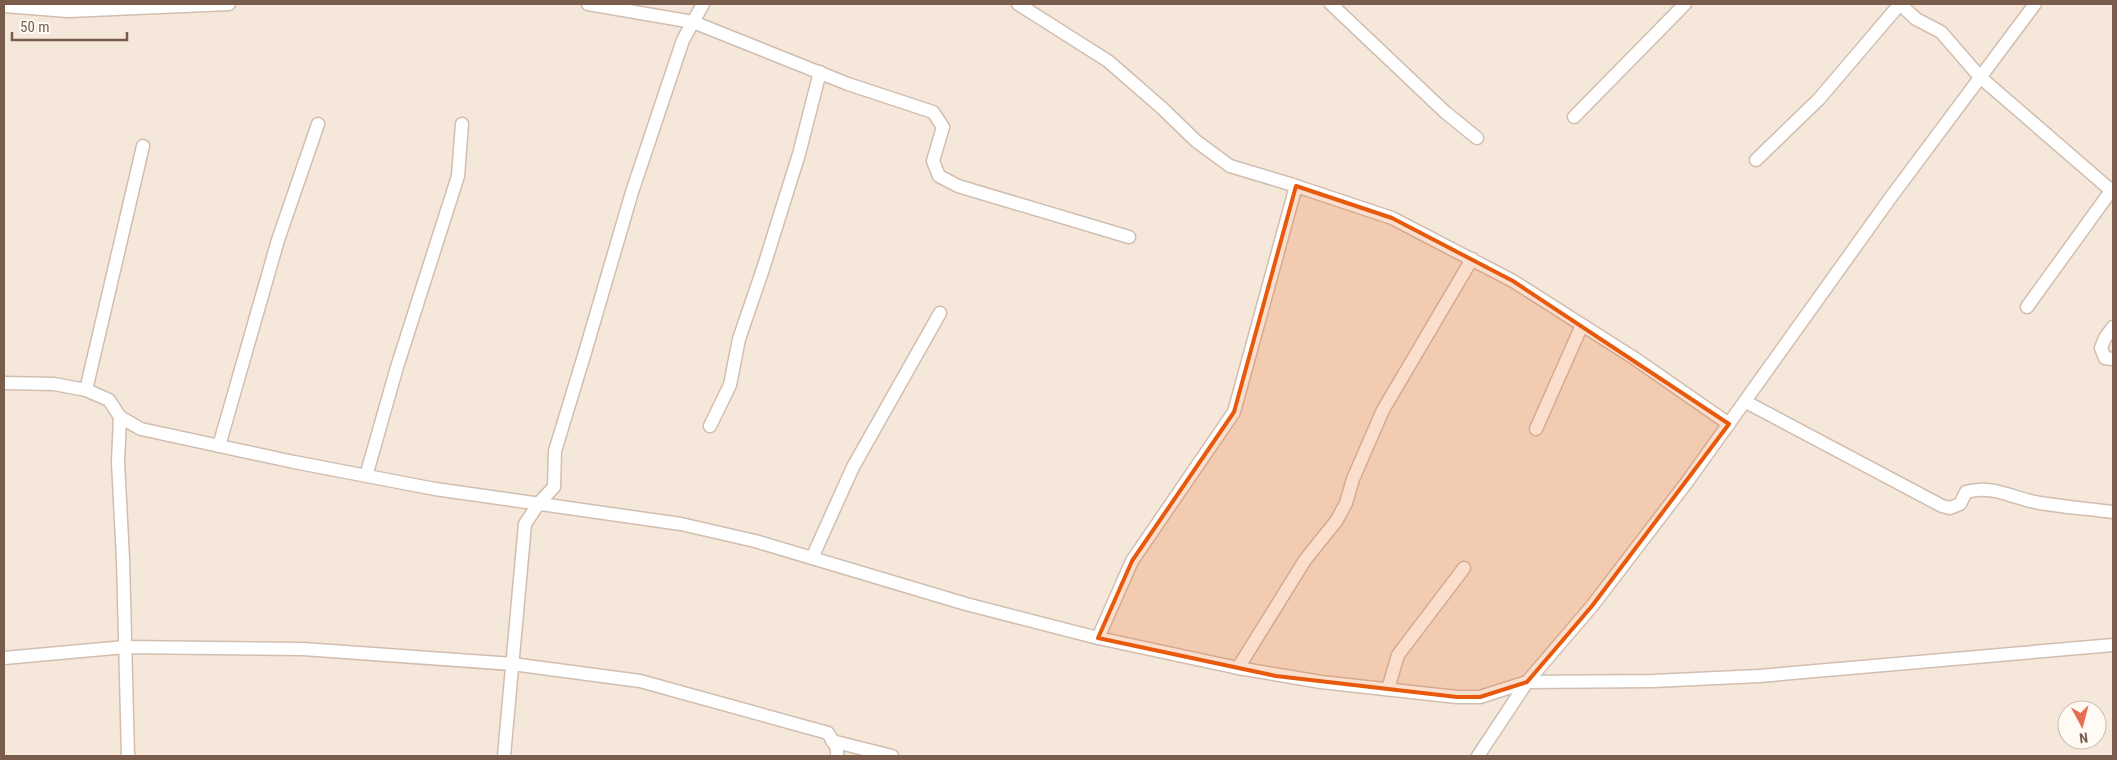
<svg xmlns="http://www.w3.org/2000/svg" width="2117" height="760" viewBox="0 0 2117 760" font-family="'Roboto Condensed',sans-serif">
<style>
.residential{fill:#f5e8da;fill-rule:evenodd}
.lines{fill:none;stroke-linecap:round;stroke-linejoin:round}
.minor-casing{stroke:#d1beb0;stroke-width:15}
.minor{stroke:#fff;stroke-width:12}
.marked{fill:#e8590c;fill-opacity:0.2;stroke:#e8590c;stroke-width:4;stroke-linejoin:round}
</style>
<rect width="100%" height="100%" fill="#fdf6ec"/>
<path class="residential" d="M4,4H2113V756H4ZM2067,710H2097V740H2067Z"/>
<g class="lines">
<g class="minor-casing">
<g id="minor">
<path d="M588,4L693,22L848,84L933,112L943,127L933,161L939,176L958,186L1129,237"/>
<path d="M1018,4L1108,61L1162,108L1196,141L1230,166L1290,184L1392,218L1513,281L1634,358L1729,424"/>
<path d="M1331,4L1445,112L1477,138"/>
<path d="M1900,4L1916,19L1941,32L1980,77L2113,192"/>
<path d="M4,6L68,11L229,4"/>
<path d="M1574,117L1685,4"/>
<path d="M1756,160L1819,99L1900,4"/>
<path d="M2027,307L2113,188"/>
<path d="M2113,327L2105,338L2101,348L2105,358L2113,359"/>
<path d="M4,383L54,384L86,390L109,400L120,417L141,429L294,462L435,489L681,524L755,541L966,604L1098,638L1238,668L1321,682L1457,697H1480L1527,682L1653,681L1759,676L2113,645"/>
<path d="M86,390L143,146"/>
<path d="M1746,402L1942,506L1950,508L1960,504L1966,492C1992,484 2014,499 2040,503C2064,507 2089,509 2113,512"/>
<path d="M120,417L118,462L123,559L128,756"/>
<path d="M710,426L730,385L739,339L763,269L799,154L820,72"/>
<path d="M1536,429L1582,325"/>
<path d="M219,446L278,240L318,124"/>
<path d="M366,476L397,367L458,176L462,124"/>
<path d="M812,558L853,467L940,313"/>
<path d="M1098,638L1132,561L1234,412L1296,186"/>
<path d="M4,658L125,647L303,649L512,664L640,681L828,733L837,748V756"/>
<path d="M1238,668L1305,560L1337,520L1346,503L1353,479L1383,410L1472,259"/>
<path d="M1388,689L1398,655L1464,568"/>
<path d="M832,741L892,756"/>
<path d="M504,756L525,524L539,503L554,487L555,451L586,349L632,192L683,40L703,4"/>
<path d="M1478,756L1527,682L1592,606L1687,482L1891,197L2035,4"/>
</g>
</g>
<use href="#minor" class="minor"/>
</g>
<path class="marked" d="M1296,186L1392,218L1513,281L1729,424L1592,606L1527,682L1480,697H1457L1276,676L1098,638L1132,561L1234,412Z"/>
<rect width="2117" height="760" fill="none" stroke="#7a5c4d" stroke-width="10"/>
<g transform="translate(2082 725) rotate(173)"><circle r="24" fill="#fffaf3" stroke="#cabbb1"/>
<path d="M0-4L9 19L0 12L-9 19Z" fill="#e76f51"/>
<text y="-8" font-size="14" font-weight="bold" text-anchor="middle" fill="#7a5c4d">N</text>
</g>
<path d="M12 32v8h115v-8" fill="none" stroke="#7a5c4d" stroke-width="2.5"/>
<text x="20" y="32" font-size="15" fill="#7a5c4d" stroke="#fffaf3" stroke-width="4" paint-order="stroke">50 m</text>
</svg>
